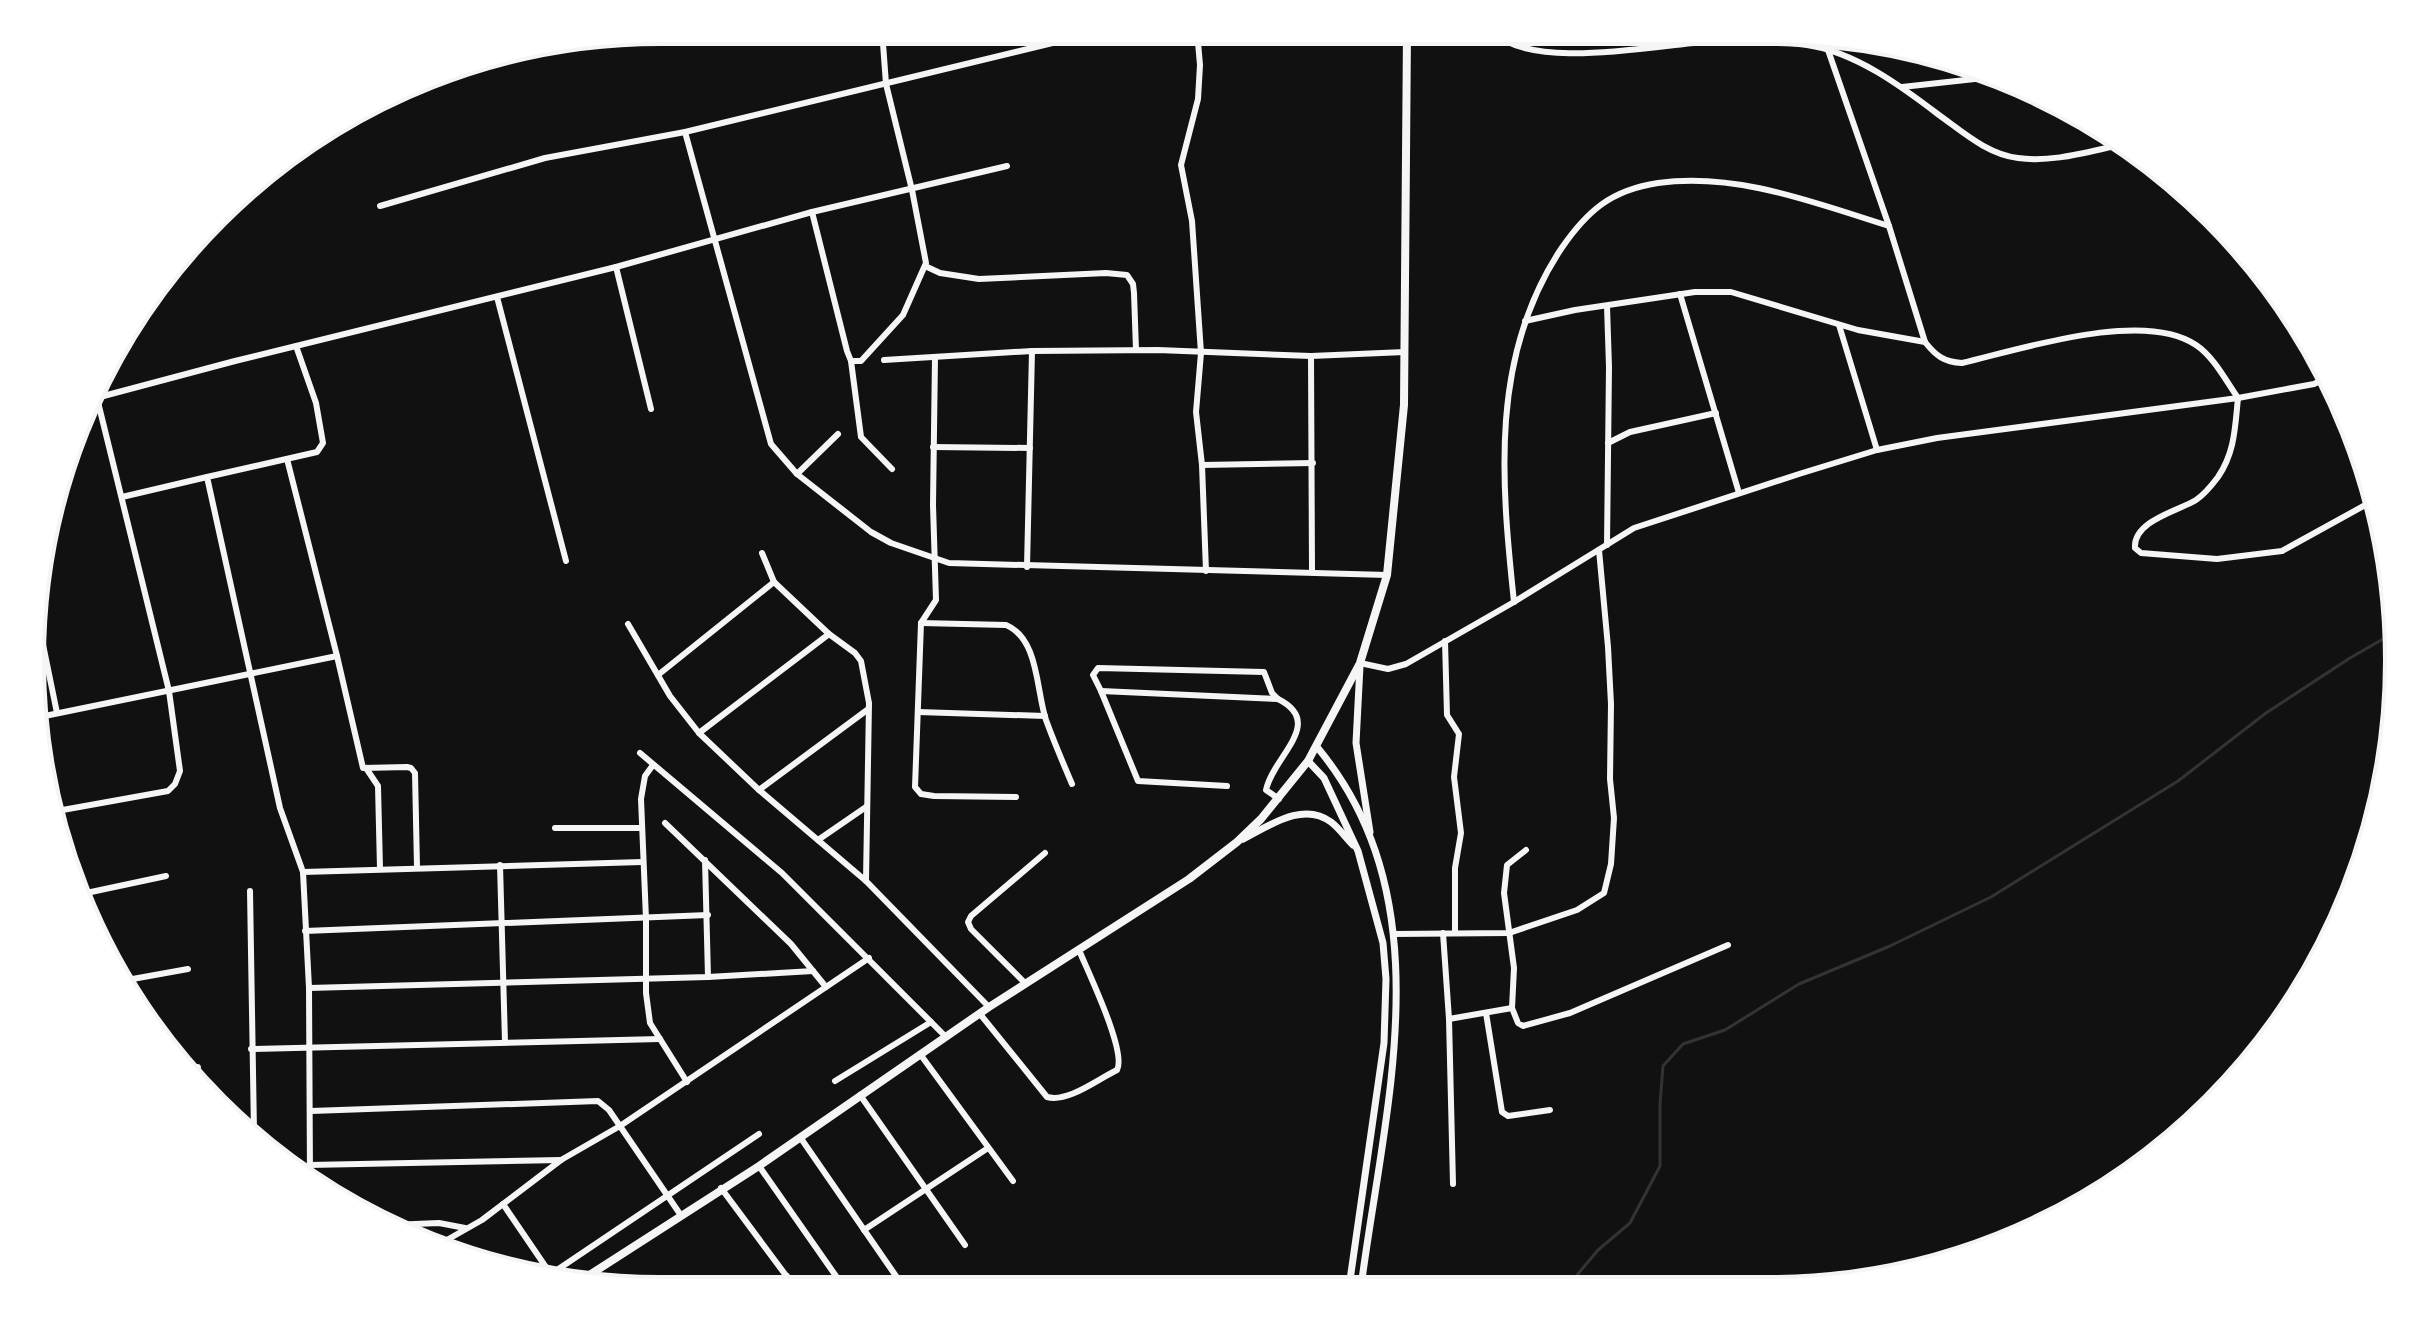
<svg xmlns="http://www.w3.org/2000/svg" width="2429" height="1321" viewBox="0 0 2429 1321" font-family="Arial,sans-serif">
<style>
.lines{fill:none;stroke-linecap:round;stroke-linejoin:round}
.stream{stroke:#333;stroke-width:3}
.minor{stroke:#f5f5f5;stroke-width:6}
.tertiary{stroke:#f5f5f5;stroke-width:7}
.secondary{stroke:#f5f5f5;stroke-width:8}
.rim{fill:none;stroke:#f5f5f5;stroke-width:4}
</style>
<rect width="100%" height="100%" fill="#111"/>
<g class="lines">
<path class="stream" d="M1567,1287L1598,1250L1630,1223L1660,1166V1104L1663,1066L1683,1044L1725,1030L1799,984L1890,946L1991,897L2178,781L2266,713L2350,658L2397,631"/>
<g class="minor">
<path d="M1197,31L1200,65L1198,99L1181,165L1192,221L1201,353L1196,412L1202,465L1206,571"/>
<path d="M1492,31C1530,71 1652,46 1704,42C1737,40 1773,40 1807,45C1855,52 1901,86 1939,115C1963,132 1987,154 2018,158C2053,163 2090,151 2125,144"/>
<path d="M1828,50L1889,226L1925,342C1936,356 1944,362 1962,363C2021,349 2144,309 2196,345C2214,357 2226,381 2238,398C2235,427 2235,452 2218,477C2212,485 2205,494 2196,500C2178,511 2133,521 2135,548L2141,553L2217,559L2282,551L2378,498"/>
<path d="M1902,87L1993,77"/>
<path d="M685,132L771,444L797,474L871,532L891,543L949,563L1387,575"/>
<path d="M380,206L545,158L685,132L1102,31"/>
<path d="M812,212L847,351L851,361H861L903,315L926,263L912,190L886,84L882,30"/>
<path d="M925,266L940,273L979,279L1106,273L1127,275L1133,284L1134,293L1136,350"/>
<path d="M616,267L651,409"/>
<path d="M1680,294L1739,493"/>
<path d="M497,297L566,561"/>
<path d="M1607,306L1609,367L1607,545"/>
<path d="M1525,321L1575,310L1695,292H1731L1858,330L1925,342"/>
<path d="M1839,325L1877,450"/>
<path d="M296,346L316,403L323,443L317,452L207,477L280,808L303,872L309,988L310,1177"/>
<path d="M1311,356L1312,571"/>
<path d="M935,357L933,505L936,600L921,623L915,787L921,794L934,796L1016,797"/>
<path d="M884,360L1032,351L1158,350L1311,356L1405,352"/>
<path d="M851,361L861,437L892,469"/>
<path d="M96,398L235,361L616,267L812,212L1007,166"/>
<path d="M1608,443L1630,432L1716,413"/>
<path d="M933,447L1030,448"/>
<path d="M1202,465L1313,463"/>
<path d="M797,474L838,434"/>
<path d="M122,497L207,477"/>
<path d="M762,553L774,582L829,634L855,653L861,661L869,703L866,881"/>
<path d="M1027,567L1032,351"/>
<path d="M1514,602C1501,480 1490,356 1561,249C1587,211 1611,190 1658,183C1737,172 1815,203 1889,226"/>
<path d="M921,623L1006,625C1039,639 1036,690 1046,720C1054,742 1063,763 1072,784"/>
<path d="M628,624L670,696L699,733L759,790L866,881L989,1007"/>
<path d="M39,625L57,713"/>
<path d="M1445,641L1447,715L1459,734L1454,777L1461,833L1455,868V933"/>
<path d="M337,656L363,768L407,767L411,768L415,773L417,867"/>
<path d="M1360,663L1388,669L1406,664L1514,602L1634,528L1799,474L1877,450L1937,438L2238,398L2314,384L2324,379L2329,374"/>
<path d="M658,675L774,582"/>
<path d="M1101,691L1093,675L1098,668L1264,672L1272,693L1278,699"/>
<path d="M918,712L1045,716"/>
<path d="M35,718L337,656L287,459"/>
<path d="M699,733L829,634"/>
<path d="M640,753L782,873L946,1037"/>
<path d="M653,765L645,776L641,799L646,919V993L650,1023L687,1082"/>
<path d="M366,768L378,786L380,869"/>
<path d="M1227,786L1138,781L1101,691L1278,699C1326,723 1273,756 1266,790L1279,799"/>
<path d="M759,790L867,710"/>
<path d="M57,811L168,791L175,784L180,771L169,691L97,398"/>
<path d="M665,823L791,944L826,987"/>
<path d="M555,828H641"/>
<path d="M818,840L866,807"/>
<path d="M1526,850L1507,865L1504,893L1514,968L1512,1008L1518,1023L1523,1026L1570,1013L1728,945"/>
<path d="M705,860L708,977"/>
<path d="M500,865L505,1042"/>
<path d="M303,872L642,862"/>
<path d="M250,891L254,1132"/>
<path d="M77,895L166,876"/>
<path d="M305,931L708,915"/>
<path d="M1443,933L1449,1019L1453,1184"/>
<path d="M1393,934L1509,933L1577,910L1604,893L1611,864L1614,818L1610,779L1611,704L1608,647L1599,550"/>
<path d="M127,980L188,969"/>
<path d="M1026,984L971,929L968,922L971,916L1045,853"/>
<path d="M309,988L708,977L813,971"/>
<path d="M1486,1013L1502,1112L1508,1116L1550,1110"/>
<path d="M980,1014L1047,1097C1068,1103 1098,1079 1117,1070C1127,1052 1088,972 1079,950"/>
<path d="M1449,1019L1512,1008"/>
<path d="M251,1049L660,1039"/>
<path d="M920,1054L1013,1181"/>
<path d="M182,1069L198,1067"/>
<path d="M835,1081L931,1022"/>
<path d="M860,1095L965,1245"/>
<path d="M311,1111L598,1101L609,1110L680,1214"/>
<path d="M800,1137L898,1279"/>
<path d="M309,1165L561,1160"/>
<path d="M759,1166L845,1289"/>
<path d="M721,1188L796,1289"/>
<path d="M503,1204L554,1279"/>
<path d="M391,1225L439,1223L465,1228"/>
<path d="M864,1230L988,1148"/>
<path d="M438,1245L482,1220L561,1160L620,1126L869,958"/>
<path d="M551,1274L759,1134"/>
<path d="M1225,1288L1282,1279L1355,1287"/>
<path d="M767,1289L787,1276"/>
</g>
<g class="tertiary">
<path d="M1360,666L1356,743L1370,832"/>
<path d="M1317,747C1446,902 1384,1108 1361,1287"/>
<path d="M1308,761L1324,778L1358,851L1383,943L1386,979L1384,1043L1349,1287"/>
<path d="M1243,839C1269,826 1303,801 1331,822C1339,828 1346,838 1353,845"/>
</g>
<path class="secondary" d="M577,1283L759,1166L989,1007L1189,879L1237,842L1261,819L1308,761L1360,663L1387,575L1404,405L1407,31"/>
</g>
<path d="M0 0H2429V1321H0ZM660 44H1769A616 616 0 0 1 2385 660V661A616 616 0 0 1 1769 1277H660A616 616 0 0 1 44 661V660A616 616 0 0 1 660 44Z" fill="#fff" fill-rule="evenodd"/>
<path class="rim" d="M660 44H1769A616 616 0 0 1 2385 660V661A616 616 0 0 1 1769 1277H660A616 616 0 0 1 44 661V660A616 616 0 0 1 660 44Z"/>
</svg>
